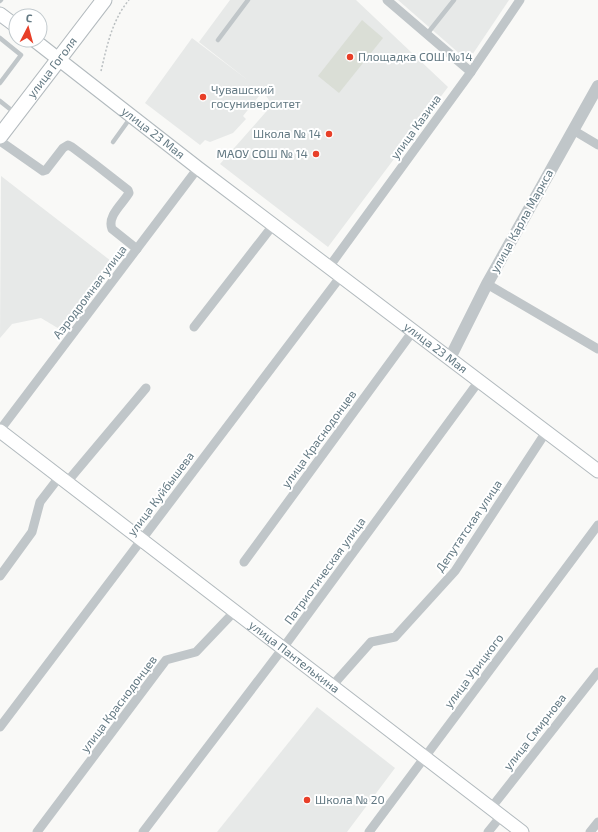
<svg xmlns="http://www.w3.org/2000/svg" width="598" height="832" viewBox="0 0 598 832" font-family="'Exo 2',sans-serif">
<style>
.built{fill:#e7e9e8}
.garden{fill:#daded6}
.lines{fill:none;stroke-linecap:round;stroke-linejoin:round}
.secondary-casing{stroke:#b2babe;stroke-width:15}
.primary-casing{stroke:#b3babe;stroke-width:17}
.path{stroke:#babfc1;stroke-width:1.5;stroke-dasharray:2 2;stroke-linecap:butt}
.service{stroke:#c0c6c9;stroke-width:4.5}
.minor{stroke:#c0c6c9;stroke-width:9}
.tertiary{stroke:#c0c6c9;stroke-width:12}
.secondary{stroke:#fff;stroke-width:13}
.primary{stroke:#fff;stroke-width:15}
.poi-dot{fill:#e83f28;stroke:#fff;stroke-width:1.5}
.labels{text-anchor:middle;stroke-width:4;stroke-linejoin:round;paint-order:stroke}
.poi-label{font-size:12px;fill:#637983;stroke:#fff;text-anchor:start}
.street-label{font-size:12px;fill:#637983;stroke:#fff}
</style>
<rect width="100%" height="100%" fill="#f9f9f7"/>
<g class="built">
<path d="M230,0H356L448,87L328,247L220,164L272,105L263,91L243,116L246,119L233,133L210,142L205,140L200,145L145,103L192,38L249,81L199,42Z"/>
<path d="M398,0H509L468,61Z"/>
<path d="M1,176L111,261L61,330L41,318L12,324L0,338Z"/>
<path d="M317,707L395,768L347,832H217Z"/>
</g>
<path class="garden" d="M362,20L383,38L339,93L318,76Z"/>
<g class="lines">
<g class="secondary-casing">
<g id="secondary">
<path d="M0,14L16,26"/>
<path id="s1" d="M34,40L198,168L598,471"/>
<path id="s2" d="M0,431L522,832"/>
</g>
</g>
<g class="primary-casing">
<g id="primary">
<path id="s3" d="M0,136L104,0"/>
</g>
</g>
<path class="path" d="M101,71C107,46 112,20 129,0"/>
<g class="service">
<path d="M0,1L1,0"/>
<path d="M427,34L454,0"/>
<path d="M0,38L21,55L0,83"/>
<path d="M218,40L248,0"/>
<path d="M0,101L15,113"/>
<path d="M113,142L131,117"/>
</g>
<g class="minor">
<path d="M387,0L471,72"/>
<path d="M573,130L598,145"/>
<path d="M0,141L43,171L46,170L63,148L68,145L72,147L96,165L128,190L129,193L127,196C121,205 107,217 112,229L137,249"/>
<path d="M329,267L471,72L520,0"/>
<path d="M487,284L598,349"/>
<path d="M194,327L274,224"/>
<path d="M0,430L198,168"/>
<path d="M67,482L146,388"/>
<path d="M244,562L413,331"/>
<path d="M0,576L32,532L40,502L60,476"/>
<path d="M332,686L371,642L395,637L455,571L546,432"/>
<path d="M0,727L341,276"/>
<path d="M491,808L598,672"/>
<path d="M37,832L166,660L196,652L235,611"/>
<path d="M143,832L283,648L479,381"/>
<path d="M369,832L598,525"/>
<path d="M488,832L501,816"/>
<path d="M590,832L598,822"/>
</g>
<path class="tertiary" d="M450,358L487,284L598,86"/>
<use href="#secondary" class="secondary"/>
<use href="#primary" class="primary"/>
</g>
<g class="poi-dot">
<circle cx="350" cy="57" r="4"/>
<circle cx="203" cy="97" r="4"/>
<circle cx="329" cy="134" r="4"/>
<circle cx="316" cy="154" r="4"/>
<circle cx="307" cy="800" r="4"/>
</g>
<g class="labels">
<g class="poi-label">
<text x="358" y="61">Площадка СОШ №14</text>
<text x="211" y="94">Чувашский<tspan x="211" dy="14">госуниверситет</tspan></text>
<text x="321" y="138" text-anchor="end">Школа № 14</text>
<text x="308" y="158" text-anchor="end">МАОУ СОШ № 14</text>
<text x="315" y="804">Школа № 20</text>
</g>
<g class="street-label">
<text dy="4" stroke="none"><textPath href="#s3" startOffset="86">улица Гоголя</textPath></text>
<text transform="translate(416 127) rotate(-54)" y="4">улица Казина</text>
<text dy="4" stroke="none"><textPath href="#s1" startOffset="151">улица 23 Мая</textPath></text>
<text transform="translate(522 221) rotate(-61)" y="4">улица Карла Маркса</text>
<text transform="translate(90 292) rotate(-53)" y="4">Аэродромная улица</text>
<text dy="4" stroke="none"><textPath href="#s1" startOffset="506">улица 23 Мая</textPath></text>
<text transform="translate(319 439) rotate(-54)" y="4">улица Краснодонцев</text>
<text transform="translate(161 494) rotate(-53)" y="4">улица Куйбышева</text>
<text transform="translate(469 526) rotate(-56)" y="4">Депутатская улица</text>
<text transform="translate(325 571) rotate(-54)" y="4">Патриотическая улица</text>
<text dy="4" stroke="none"><textPath href="#s2" startOffset="371">улица Пантелькина</textPath></text>
<text transform="translate(474 671) rotate(-53)" y="4">улица Урицкого</text>
<text transform="translate(119 704) rotate(-53)" y="4">улица Краснодонцев</text>
<text transform="translate(535 732) rotate(-52)" y="4">улица Смирнова</text>
</g>
</g>
<g transform="translate(28 28) rotate(6)"><circle r="19" fill="#ffffff" stroke="#c1c9cd"/>
<path d="M0-3L7 15L0 10L-7 15Z" fill="#e83f28"/>
<text y="-6" font-size="11" font-weight="bold" text-anchor="middle" fill="#637983">С</text>
</g>
</svg>
